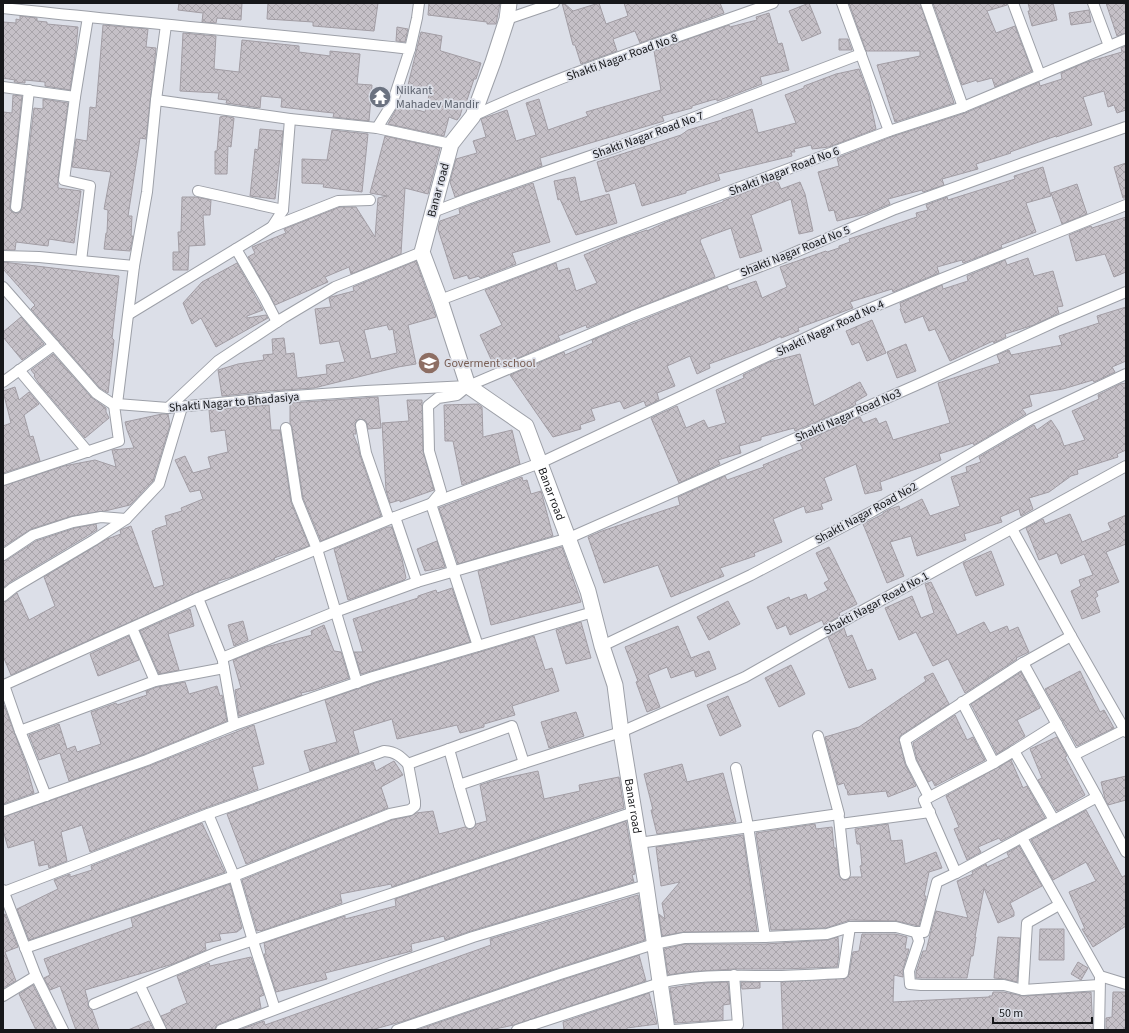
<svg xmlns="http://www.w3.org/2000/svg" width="1129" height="1033" viewBox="0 0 1129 1033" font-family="'Source Sans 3',sans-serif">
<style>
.building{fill:url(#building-cross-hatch);stroke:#a29da4;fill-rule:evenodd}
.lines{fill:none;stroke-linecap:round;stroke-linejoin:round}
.street-casing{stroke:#9da0a8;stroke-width:12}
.secondary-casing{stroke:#9da0a8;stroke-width:17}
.street{stroke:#fff;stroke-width:10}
.secondary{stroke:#fff;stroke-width:15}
.labels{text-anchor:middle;stroke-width:3.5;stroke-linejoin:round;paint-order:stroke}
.street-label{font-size:12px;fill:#16171a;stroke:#dcdfe8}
.worship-label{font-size:12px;fill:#5b616d;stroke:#dcdfe8;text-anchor:start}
.education-label{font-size:12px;fill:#785e54;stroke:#dcdfe8;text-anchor:start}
</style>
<defs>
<pattern id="building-cross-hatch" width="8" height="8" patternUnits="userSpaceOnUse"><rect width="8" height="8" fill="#c5c0c7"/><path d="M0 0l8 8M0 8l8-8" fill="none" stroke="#a8a4aa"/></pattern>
</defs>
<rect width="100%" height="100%" fill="#dcdfe8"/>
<g class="building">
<path d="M179,3H242L241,20L217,18L216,23L202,22L203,13L178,10Z"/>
<path d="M268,3H378L374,31L313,26V22L267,19Z"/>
<path d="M429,3H500L496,24H487V22L428,15Z"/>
<path d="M562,3H564L573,11L599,3L606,24L628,16L624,3H720L724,13L640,43L635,31L613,39L617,51L581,64L575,45H573Z"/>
<path d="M809,3L821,33L802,41L789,11Z"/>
<path d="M849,3H920L954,103L895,122L877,65L920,56V51H866Z"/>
<path d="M933,3H1006L1007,5L987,11L996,33L1015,26L1032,71L995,87L992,78L977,82V80L962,85Z"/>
<path d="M1028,3H1053L1057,20L1032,26L1028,11H1030Z"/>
<path d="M1106,3H1126V33L1117,36Z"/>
<path d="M1089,10L1091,22L1071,25L1069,13Z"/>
<path d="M769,13L778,44L782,43L789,70L760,77L762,84L728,97L717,101V99L712,100L692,106V108L662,116L664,121L540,158L542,166L455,197L450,182L456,159L477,153L473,141L486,137L481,119L507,110L516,141L536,135L526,103L539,99L548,130L588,116L586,112L661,90L654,51L729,25L730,27L757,20L756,17Z"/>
<path d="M20,16L37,18V21L47,22V24L78,27L76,48L70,90L45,86V82L25,80V83L14,82L15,80L3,78V22L16,23V19L20,20Z"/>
<path d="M103,25L148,29L146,47L156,48L146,139L140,138L128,216H132L131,236H133L130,251L104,249L106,233H107L108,210L104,209L111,172L72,167L76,139L87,141L90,107L96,108Z"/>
<path d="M397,27L408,29L405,42L396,41Z"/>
<path d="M421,32L442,36L440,50L441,51L481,63L476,79H474L464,109L463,106L460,116L457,120L449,117L444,136L388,124L398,106L402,107V106L425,112L430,91L408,85Z"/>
<path d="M183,33L216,36L214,69L239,72L242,40L299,46V52L330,56V51L360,54L357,84L372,85L369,121L333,117L334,113L324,112L281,107L282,98L261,96L260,108L226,103L227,100L218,99L219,93L180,91Z"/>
<path d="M839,39H848L852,50H839Z"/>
<path d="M1126,46V110L1117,113L1114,105L1108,107L1104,91L1083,97L1092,125L1056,137V136L1010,152L1011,153L976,164L978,169L942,179L944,185L923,192L922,190L888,199L890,204L866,214L837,221L834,210L829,211L818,172L839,166L837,158L891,137L965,113L1039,82L1040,86L1062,79L1061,73L1084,63L1122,52L1121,48Z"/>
<path d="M859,69L869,96L876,129L829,147L812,149L811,145L794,149L795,152H791L792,156L718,174L720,180L686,191V193L642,206L635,183L606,192L597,162L681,135L688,130L722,120V119L752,109L758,133L796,123L785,95L804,88V86L836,74Z"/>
<path d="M13,95L22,96L10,206V210L15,213H19L22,208L34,108L43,109V99L68,103L58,180V188L81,191L74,243L49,239L48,246L16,242L15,250H3V112L12,113Z"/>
<path d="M224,116L234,118L231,147L228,146L227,174H215V151H217L220,117Z"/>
<path d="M260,129L283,131L275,199L250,196L255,149L258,150Z"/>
<path d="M332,130L368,134L362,192L323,187L324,184L302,183V159L327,160Z"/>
<path d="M385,136L440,148L428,194L405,188L401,254L351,274L349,267L325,277L328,282L275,305L248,257L255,253L252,247L286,233L284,229L340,207H356L375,237L378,198L387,196L370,193Z"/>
<path d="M1126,163V198H1123L1114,167Z"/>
<path d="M1043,167L1051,196L1026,203L1036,232L1001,245L1002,248L963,263L962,260L937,267L939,273L893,292L892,289L850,302L853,308L798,328L799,331L781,338V336L764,344L709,364L710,368L697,374L690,356L667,366L675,386L657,393L659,400L646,406L644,401L624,409L620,401L591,409L595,420L580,425L581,429L553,437L510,375L564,352L565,355L593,343L592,340L727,286L729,290L756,281L762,298L787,287L780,267L826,251L827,252L839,248V246L850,242L849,239L917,217L916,213L928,210L926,205L947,197L948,200L1015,179L1014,176Z"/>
<path d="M575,177L580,202L609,194L617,223L576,235L560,199L558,200L554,181Z"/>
<path d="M777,180L781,189L800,182L805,194L813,231L799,234L791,199L751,215L762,251L740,258L731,228L701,239L700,241L715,277L587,328L586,325L558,336L560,340L495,368L480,335L502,325L485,290L556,263L558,271L569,268L576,291L597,283L584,255L623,238L647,230V231L673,219L723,202V201Z"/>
<path d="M533,183L550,242L512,253L516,264L480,278L479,276L469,279L467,275L454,279L438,229L440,221L460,214L459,209Z"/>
<path d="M1077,184L1087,214L1062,224L1051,193Z"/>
<path d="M182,197H196L211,200L210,215H203L205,245L189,246L188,270H173V252H179L178,232H181Z"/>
<path d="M1126,217V272L1114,277L1105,254L1076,261L1069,235L1091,226L1092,228Z"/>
<path d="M1028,258L1034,276L1053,271L1063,306L1057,307L1059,313L1034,325L1005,334L1006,337L994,343L993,341L950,361L935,329L929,331L923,316L905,323L900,309L901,308L900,303L942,285L943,289L968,281L967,276L1005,260L1007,265Z"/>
<path d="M416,261L436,317L408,325L416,364L398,367L314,388L268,391L222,396L218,370L238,364L264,360L263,355L273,354L272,339L284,338L286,354L294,353L297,378L327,374L326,365L345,362L339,341L320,344L315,309L331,307L329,298L331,297L354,291L353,287ZM387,325L389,330L393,329L397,353L371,359L364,330Z"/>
<path d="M3,262L119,276L112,338L114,340L108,393L100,388L31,309L35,305L3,269Z"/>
<path d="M237,263L263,310L247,316V318L266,315L268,318L216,347L201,318L192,324L183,303L202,282Z"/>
<path d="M1126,307V361L1112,367L1115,372L1094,382L1093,380L1063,389L1029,395L1032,406L1022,409L1026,414L974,445L973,443L939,454L941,460L880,482L882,490L865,494L856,464L824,478L832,500L821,504L823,509L806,513L804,506L773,519L782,542L754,553L755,556L720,568L724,576L671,597L658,565L604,583L588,537L602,531L680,505L678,497L725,476L727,480L764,467L763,465L803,449L800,443L860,417L863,423L876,418L879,424L886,421L893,440L950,423L938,383L1000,363L997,355L1009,350L1011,355L1062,345L1059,336L1099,323L1097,316Z"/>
<path d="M21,317L44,344L22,360L3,337V332Z"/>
<path d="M872,320L886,353L867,361L859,342L852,345L846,331Z"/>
<path d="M906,344L916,371L897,378L887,352Z"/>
<path d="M53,354L91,397L106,408V412L109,418L85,438L40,385L34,376L35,375L31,370Z"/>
<path d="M800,354L814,406L860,382L867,395L855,402L856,405L795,431L794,428L761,437V440L739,446L741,453L718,460L720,464L679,483L651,418L677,406L686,428L704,420L708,428L726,423L716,390L744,378L743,375L769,362Z"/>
<path d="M1126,383V450L1117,454L1118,457L1077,470L1078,474L1071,476L1049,492L1029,498L1033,509L1021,516L1019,509L1000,517L1002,522L964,534L966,540L917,556L911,536L890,542L904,576L887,583L863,524L883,514V513L890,509L899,506L900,510L922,499L930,516L960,506L951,477L967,472L966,467L981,462L979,457L1034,425L1037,430L1051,420L1059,432L1064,446L1085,440L1072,411L1099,399L1098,395L1120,384Z"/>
<path d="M15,387L19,400L29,392L39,404L24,415L30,437L33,436L40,461L3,473V426L11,423L3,391Z"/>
<path d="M378,397L381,428L368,429L366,421L359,419L355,423L356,434H353L358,446L360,455L381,516L321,541L303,498L292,427L290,423V403Z"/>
<path d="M407,400H422L423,451L434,490L400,502V500L390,503L386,490L382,423L409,421Z"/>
<path d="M478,404L482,407L483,437L512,430L520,464L462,485L453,441H445L444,405Z"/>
<path d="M269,405L271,430H280L291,502L309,546L274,558L275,559L232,577L218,581V583L11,675L3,656V602L7,601L17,593L29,620L55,606L44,577L107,539L121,534L120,530L131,526L154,588L164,585L152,531L155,530V529L167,525L165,516L182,511L181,508L203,499L200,490L190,492L175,460L185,456L193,473L211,468L208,457L228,452L225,430L211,432L209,410Z"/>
<path d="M162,414H168L170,425L153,481L130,505L105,511L72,516L31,529L3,547V486L64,466L95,460L116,467L112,450L134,448L127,430L125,422Z"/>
<path d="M522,477L523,481L527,480L531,494L541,491L553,536L458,564L439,508Z"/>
<path d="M1070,514L1082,542L1111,530L1108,523L1126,515V544L1106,552L1119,582L1096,591L1098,596L1095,598L1100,612L1082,619L1071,591L1081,586L1079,580L1093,575L1084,554L1061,564L1057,553L1039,560L1026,528L1043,519L1045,524Z"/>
<path d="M96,524L97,530L10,582L3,588V561L7,560L36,541L75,528Z"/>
<path d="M388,527H392L402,559L406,578L404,580L348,600L334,549Z"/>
<path d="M437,541L445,567L425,571L417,549Z"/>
<path d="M562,547L581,602L491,625L478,571Z"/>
<path d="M829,547L857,604L839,613L840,616L824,625L822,620L790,635L786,625L777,629L767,607L789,597L790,600L806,594L808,600L828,590L824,583L829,580L816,553Z"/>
<path d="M991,551L1004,585L976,596L963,563Z"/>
<path d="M931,582L957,635L984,622L990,633L1007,626L1009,631L1018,627L1029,652L1016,658L1017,659L965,693L948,659L933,666L916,632L899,640L885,608L912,596L921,618L934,613L925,584Z"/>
<path d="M452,588L470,642L361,674L354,652H363L353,619L418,598V596L436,590L437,593Z"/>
<path d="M728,601L740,624L709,640L697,617Z"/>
<path d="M190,609L194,626L168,634L179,670L159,674L140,631Z"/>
<path d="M243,621L248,640L234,646L228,625Z"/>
<path d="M581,622L591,658L566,664L556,630Z"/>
<path d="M324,625L334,651L341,652L349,678L314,690L301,693L302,695L239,716L235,690L241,688L233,660L266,647L312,635L311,631Z"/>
<path d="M678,626L691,658L709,651L716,669L696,677L694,670L671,678L667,667L648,675L660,707L647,712L636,682L638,681L625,647Z"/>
<path d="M844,628L847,637L852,635L867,671L872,669L876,679L849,688L828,637Z"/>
<path d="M129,636L139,660L98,676L90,654Z"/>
<path d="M534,636L545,670L552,668L559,691L512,706L515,715L484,724V727L460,733L457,725L397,739L392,719L353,731L359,753L310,771L304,751L337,742L325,700L375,683Z"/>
<path d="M791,665L805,694L779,707L765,678Z"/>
<path d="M1080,671L1100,712L1104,710L1114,728L1077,746L1045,689Z"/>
<path d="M1021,672L1040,708L1017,720L1025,736L997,754L971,704Z"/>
<path d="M933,673L949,704L901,735L899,738L905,764L916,786L888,797L886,791L848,795L847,789H846L844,783L838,785L825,737L859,727L926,681L924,677Z"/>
<path d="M185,682L189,694L217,686L220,696L222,695L227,721L145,754L69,781L60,753L39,760L29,735L59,724L67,749L75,746L77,752L101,744L91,712L116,703L117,705L147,695L146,691L157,687Z"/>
<path d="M728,696L741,726L720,736L707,705Z"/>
<path d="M3,705H4L26,764L34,793L3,804Z"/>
<path d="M576,712L584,736L549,748L541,722Z"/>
<path d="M955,715L967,740L973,737L985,760L935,786L932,780L928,782L917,760L913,743Z"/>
<path d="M254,725L264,764L252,767L258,789L197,811L90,852L82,825L61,832L67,861L49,868L48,864L39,866L34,840L8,848L3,830V817L149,766Z"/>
<path d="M1057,737L1067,756L1065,757L1085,795L1057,811L1038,780L1042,778L1030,749Z"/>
<path d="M1011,760L1023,788L1027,786L1045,818L1001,841L999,838L978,847L981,852L967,860L954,829L959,827L946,796Z"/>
<path d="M394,761L403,775L381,787L388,808L246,864L227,814L373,762L376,771Z"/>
<path d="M682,764L687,782L723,773L736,822L657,834L651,810H653L644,774Z"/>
<path d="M538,771L544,799L580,791L579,785L619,777L624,808L392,887L391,884L340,894L342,903L261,931L260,930L257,931L242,880L392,820L411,816L416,813L433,811L439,834L465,827L468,829H472L476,824L487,821L480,785L492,781Z"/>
<path d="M1126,776V800L1108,805L1105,799L1101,782Z"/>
<path d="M1086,810L1122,877L1126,875V926L1093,947L1082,929H1085L1069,892L1096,881L1086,862L1053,880L1031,840Z"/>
<path d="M626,821L635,874L632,875L634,882L471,931L445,940L444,936L411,944L412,951L325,973L327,979L276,992L264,954H266L264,943L345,916V919L396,906L395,899Z"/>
<path d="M202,823L225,872L29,940L17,909L58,889L54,880L70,874V877L92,870L91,866Z"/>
<path d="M815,824L816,829L832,827L834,848H836L839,875L843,880H846L851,877H862L860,866L862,865L860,844H857L855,829L888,824L891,841L902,840L905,864L936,852L942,868L929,872L924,896H926L925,902L919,926L896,921L850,920L826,928L771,930L756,833Z"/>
<path d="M743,835L757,931L684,932L662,936L659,914L665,919L662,903L680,882L661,886L656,847Z"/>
<path d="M1019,846L1042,886L1010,903L1014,912V916L998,923L984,888L975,937H976L973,956H971L967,978H916V972L923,951H926L936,911L968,918L957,881L973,874L972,872L986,864L987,867L1009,857L1007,853Z"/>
<path d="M230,884L242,928L237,932L219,934L221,940L205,943L206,950L173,964L85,990L88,1001V1006L92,1010L99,1030H76L60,986L50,990L44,978L50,975L44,959L133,927L131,918Z"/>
<path d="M638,895L645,940L558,968L404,1021L371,1030H239L264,1021L265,1025L491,945L490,939Z"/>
<path d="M5,914L18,947L5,952L16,981L3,988V915Z"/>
<path d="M1040,929H1064V960H1039Z"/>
<path d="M862,934H895L907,937L905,949H909L903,969V977L894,975L893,1002L989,997V996H992L993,992H1003L1023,996L1091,992L1093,1030H783L781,982L846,978L849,974L853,952L859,951Z"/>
<path d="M838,937L839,954L837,967L782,969H734L687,972L668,975L664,949L685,944H765L827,940Z"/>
<path d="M998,937L1020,938L1017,982L1005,979L994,978Z"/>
<path d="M639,955L646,981L514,1025L490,1030H417L562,980Z"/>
<path d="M251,957L264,995L259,997L261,1008L219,1024L216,1026L215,1030H167L161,1016L171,1012V1010L187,1003L177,976L209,963L210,966Z"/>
<path d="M1078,962L1088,968L1081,980L1071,974Z"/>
<path d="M728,982L730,1004L723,1005V1020L675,1023L670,988L702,983Z"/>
<path d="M741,982H760V988L742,989Z"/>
<path d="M33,985L56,1030H36L19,994Z"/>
<path d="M1113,992H1126V1030H1106V1018L1112,1017Z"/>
<path d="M649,993L657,1024L627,1028V1030H564L563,1022Z"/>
<path d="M149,1021L154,1030H128Z"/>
</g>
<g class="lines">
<g class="street-casing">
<g id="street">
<path d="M842,3L889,131"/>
<path d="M926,3L963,107"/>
<path d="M1013,3L1040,75"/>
<path d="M1093,3L1109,46"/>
<path d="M3,8C139,23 274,34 410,49L392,104L377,128"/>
<path d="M507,19L554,3"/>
<path d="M410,49L417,18L419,3"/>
<path d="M3,87L75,97L88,17"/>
<path d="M75,97L64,180L90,186L81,261"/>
<path d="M156,100L166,25"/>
<path d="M473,116C569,71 673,39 773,3"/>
<path d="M198,191L283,210"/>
<path d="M16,207L29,90"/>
<path d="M433,212L467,199L619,146L861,54"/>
<path d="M272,227L338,201L370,200"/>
<path d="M236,249L264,297L277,322"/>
<path d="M3,256L39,257L134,266"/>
<path d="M3,287L96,393L114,405L117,404L168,408L279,397L366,391L468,386"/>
<path d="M440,300L889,131L963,107L1126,39"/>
<path d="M129,314L272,227L283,210L290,119"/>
<path d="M19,370L88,452"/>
<path d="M3,382L54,345"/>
<path d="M117,404L134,266L147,192L156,100L290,119L377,128L451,144"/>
<path d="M168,408L218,361L283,318L335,287L422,252"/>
<path d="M361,425L366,453L389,519"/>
<path d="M286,428L297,500L317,549L357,683"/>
<path d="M3,480L119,441L114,405"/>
<path d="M395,517L540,463L852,316L936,281L1126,205"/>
<path d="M1012,529L1071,636"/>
<path d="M3,555L33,535L73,522L101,517L126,519"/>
<path d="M417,582L569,538L921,383L1057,321L1126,292"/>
<path d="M3,596L13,588L94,540L126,519L159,484L182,407"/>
<path d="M132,628L155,681L20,731L4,685L198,598L395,517L417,582L335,612L222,658L198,598"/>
<path d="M478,646L431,504L441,492L429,451L428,406L438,398L457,395L468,386L633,316L782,258L895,209L1023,163L1126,127"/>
<path d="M602,646L751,575L873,511L1031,419L1126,374"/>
<path d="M223,662L234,725"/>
<path d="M1023,663L1071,636L1126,732"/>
<path d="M155,681L224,668"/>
<path d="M962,702L994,763"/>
<path d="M20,731L46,796"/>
<path d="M449,749L459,785L524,763"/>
<path d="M1014,751L1057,724"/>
<path d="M1074,755L1126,729"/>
<path d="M736,768L748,826L765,937"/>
<path d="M459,785L470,823"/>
<path d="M929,797L911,762L905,740L1023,663L1097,797"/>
<path d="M3,811L147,760L234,725L373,677L593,612"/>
<path d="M208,814L234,876L253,941L275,1009"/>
<path d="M839,818L845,874"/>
<path d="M1054,820L1014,751L994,763L924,800L956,873L1097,797L1126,852"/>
<path d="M840,824L930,812"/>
<path d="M1022,838L1100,976L1126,984"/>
<path d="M639,843L839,814L818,736"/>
<path d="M3,890L36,976L3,996"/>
<path d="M4,892L208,814L384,751C396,752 400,756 408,764L512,726L524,763L621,732L745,677L858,613L1126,466"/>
<path d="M915,932H924L937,882L956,873"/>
<path d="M25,948L234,876L390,814L410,810L415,806V801L408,764"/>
<path d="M36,976L63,1030"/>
<path d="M140,986L161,1030"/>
<path d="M1023,990L1027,923L1059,905"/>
<path d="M94,1004L215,953L634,812"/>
<path d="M221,1030L390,966L473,937L646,885"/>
<path d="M397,1030L560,974L654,944L684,938L765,937L827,934L850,927H896L915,932L917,935L919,941L909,971L910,984L921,985H1004L1023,990L1099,985"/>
<path d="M517,1030L532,1025"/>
<path d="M533,1030L532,1025L660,983C697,974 735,976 773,976C796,976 820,974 843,973L850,927"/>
<path d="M674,1030L738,1025L734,975"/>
<path d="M1099,1030L1100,978"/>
</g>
</g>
<g class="secondary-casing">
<g id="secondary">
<path id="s1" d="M509,3L507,19L493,62L473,116L451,144L422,252L440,300L468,386L526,426L588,591L602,646L615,685L621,732L646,885L667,1030"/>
</g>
</g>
<use href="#street" class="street"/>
<use href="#secondary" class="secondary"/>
</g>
<defs>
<g id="temple-disc" transform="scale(1.15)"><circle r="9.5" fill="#6b7280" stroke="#dcdfe8"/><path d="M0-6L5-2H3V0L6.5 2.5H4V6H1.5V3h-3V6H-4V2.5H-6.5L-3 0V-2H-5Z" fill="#fff"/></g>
<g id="school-disc" transform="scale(1.15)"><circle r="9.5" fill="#8d6e63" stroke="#dcdfe8"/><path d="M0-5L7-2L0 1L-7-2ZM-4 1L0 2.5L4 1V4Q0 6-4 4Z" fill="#fff"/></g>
</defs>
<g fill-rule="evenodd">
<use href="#temple-disc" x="380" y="97"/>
<use href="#school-disc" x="429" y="363"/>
</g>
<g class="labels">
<g class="street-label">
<text transform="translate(622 57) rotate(-20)" y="4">Shakti Nagar Road No 8</text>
<text transform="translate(648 135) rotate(-20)" y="4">Shakti Nagar Road No 7</text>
<text transform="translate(784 171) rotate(-21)" y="4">Shakti Nagar Road No 6</text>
<text transform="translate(438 190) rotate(-75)" y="4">Banar road</text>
<text transform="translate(795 251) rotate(-22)" y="4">Shakti Nagar Road No 5</text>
<text transform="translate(830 328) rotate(-25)" y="4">Shakti Nagar Road No.4</text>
<text transform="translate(234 402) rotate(-5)" y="4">Shakti Nagar to Bhadasiya</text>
<text transform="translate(848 415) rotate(-24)" y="4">Shakti Nagar Road No3</text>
<text dy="4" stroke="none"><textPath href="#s1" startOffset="551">Banar road</textPath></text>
<text transform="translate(866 513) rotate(-29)" y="4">Shakti Nagar Road No2</text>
<text transform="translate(876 603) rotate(-29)" y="4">Shakti Nagar Road No.1</text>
<text dy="4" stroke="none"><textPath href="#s1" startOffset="875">Banar road</textPath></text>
</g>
<g class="worship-label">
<text x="396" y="94">Nilkant<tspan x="396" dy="14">Mahadev Mandir</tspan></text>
</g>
<g class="education-label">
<text x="444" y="367">Goverment school</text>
</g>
</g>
<rect width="1129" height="1033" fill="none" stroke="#16171a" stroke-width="8"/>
<path d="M993 1017v6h99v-6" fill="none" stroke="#16171a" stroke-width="2"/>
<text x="999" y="1017" font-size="12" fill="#16171a" stroke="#dcdfe8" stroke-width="3" paint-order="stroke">50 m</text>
</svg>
